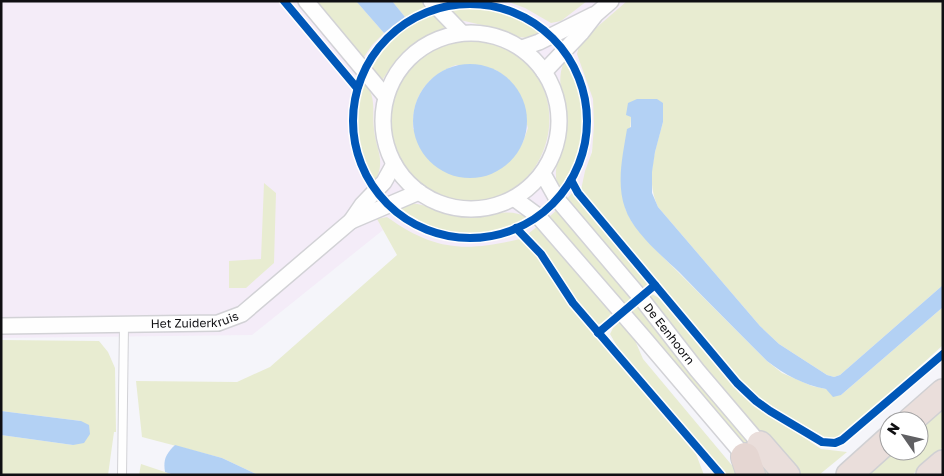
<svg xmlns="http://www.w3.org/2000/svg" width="944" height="476" viewBox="0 0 944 476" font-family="'Golos Text',sans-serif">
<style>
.industrial{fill:#f4ecf8}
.green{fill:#e8ecd1;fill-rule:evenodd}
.water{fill:#b3d1f4}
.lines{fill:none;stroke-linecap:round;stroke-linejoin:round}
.service-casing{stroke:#d2d2d6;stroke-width:10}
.minor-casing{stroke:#d2d2d6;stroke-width:18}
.trunk-casing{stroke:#d0d0d3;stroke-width:28}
.motorway-casing{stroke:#d0d0d3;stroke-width:30}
.service{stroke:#fefefe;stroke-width:8}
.minor{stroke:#fefefe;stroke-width:15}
.trunk{stroke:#eadedb;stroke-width:25}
.motorway{stroke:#e5d6d2;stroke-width:28}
.cycleway-casing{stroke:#fff;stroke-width:11}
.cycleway{stroke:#0057b8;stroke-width:8}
.labels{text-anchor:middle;stroke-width:5;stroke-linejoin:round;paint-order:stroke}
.street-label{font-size:12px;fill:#0f0f12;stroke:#fff}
</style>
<rect width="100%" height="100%" fill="#f5f5fa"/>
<path class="industrial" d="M1,1H644L616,37L585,182L536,233L494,252L433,248L388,226L252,335L1,338Z"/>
<g class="green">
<path d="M313,1H356L384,33L372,45L362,60Z"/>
<path d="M392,1H425L429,6L405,17Z"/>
<path d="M506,1H587L561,21L551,23L525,8Z"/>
<path d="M627,1H943V285L840,375L834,377L827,375L779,344L760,326L658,207C645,178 655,152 663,122L631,117L625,208L632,222L650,244L767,361L782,373L812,386L826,389L841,395L943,307V345L854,426L836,439H828L774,408L761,399L738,377L581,190L585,171L592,152L594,125L593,99L577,54L580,42Z"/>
<path d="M461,8C494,8 516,16 544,35L529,38L517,37L495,28L460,20L447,10Z"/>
<path d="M433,13L446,28C416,37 396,55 381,83L369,68C385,42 405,25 433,13Z"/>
<path d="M473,40C600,58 554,233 442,196C421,189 402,170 395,149C380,107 400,60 443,45C453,41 463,41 473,40ZM456,65L496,70L507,78L516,88L528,128L523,142L516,154L413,129C412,97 426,76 456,65Z"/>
<path d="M565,60C591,105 588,147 559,190C550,167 564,147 565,125C566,102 554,81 565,60Z"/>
<path d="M364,79C377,100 372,107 374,129C376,151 387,161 374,183C354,148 351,118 364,79Z"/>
<path d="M264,183L276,193L274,263L246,288H229V261L261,259Z"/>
<path d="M573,192L647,279L648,282L646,287L641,289L565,201Z"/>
<path d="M403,204C409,204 416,203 422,205C436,208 447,214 463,216C485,217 506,207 527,217C485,244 434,236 395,207Z"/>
<path d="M559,208L633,297L622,306L548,218Z"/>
<path d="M387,217C436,252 467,252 524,238L540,259L569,305L696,454L704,475H258L222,458L142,437L136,381L237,382L270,367L397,255L377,219Z"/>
<path d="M539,225L612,308C611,317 606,321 598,325L595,324C570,295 552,263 528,234Z"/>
<path d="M652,294L659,298L740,394L821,449L847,452L819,475H797L741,412L647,298Z"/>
<path d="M639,305L781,475H767L629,313Z"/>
<path d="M622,319L634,338L643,359L740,475H727L617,346L610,334L613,328Z"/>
<path d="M1,340L99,341L108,352L115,368L116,432H114L108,475H1V435L73,445L81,421L1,411Z"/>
<path d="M943,405V447L912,475H868L893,451H919V427Z"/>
<path d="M141,464L174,475H139Z"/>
</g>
<g class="water">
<path d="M356,1H392L405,17L384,33Z"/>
<circle cx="470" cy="121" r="57"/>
<path d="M637,99H657L663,103V122L655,152L652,172V193L658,207L760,326L779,344L827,375L834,377L840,375L943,285V307L841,395L833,397L826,389C804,385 785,375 767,361C738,332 708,302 679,272C661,255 633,232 625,208C616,183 623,154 627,129L631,127V117L626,115L628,103Z"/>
<path d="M1,411L81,421L89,425L90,434L84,443L73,445L1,435Z"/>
<path d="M175,445L222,458L258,475H174L165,472C163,459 166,454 175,445Z"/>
</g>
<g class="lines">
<g class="service-casing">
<path id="service" d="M122,475L124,325"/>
</g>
<g class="minor-casing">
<g id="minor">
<path d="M306,1L386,97"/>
<path d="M431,1L462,33"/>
<circle cx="471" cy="121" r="88"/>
<path d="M522,48L539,42L593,15"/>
<path d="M544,72L582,32L596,14L611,1"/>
<path id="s1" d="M543,174L557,199L641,298L697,370L760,444"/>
<path d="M515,199L538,216L643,337L745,457"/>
<path d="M351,221L419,192"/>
<path id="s2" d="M1,326L218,323L242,314L351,221L362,205L384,182L394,164"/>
</g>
</g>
<g class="trunk-casing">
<g id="trunk">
<path d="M910,421L943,392"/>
<path d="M760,444L787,475"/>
<path d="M849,475L889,439"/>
<path d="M929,475L943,463"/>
</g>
</g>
<g class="motorway-casing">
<path id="motorway" d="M745,457L751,475"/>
</g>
<use href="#service" class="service"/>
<use href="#minor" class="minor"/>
<use href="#trunk" class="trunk"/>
<use href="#motorway" class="motorway"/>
<g class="cycleway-casing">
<g id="cycleway">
<path d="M284,1L357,88"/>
<circle cx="470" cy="121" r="117"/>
<path d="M571,180L578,193L737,383L756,401L770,411L822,442L835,443L842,440L943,354"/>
<path d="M516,228L541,254L573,303L721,475"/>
<path d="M598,333L655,285"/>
</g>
</g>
<use href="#cycleway" class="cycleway"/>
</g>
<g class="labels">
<g class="street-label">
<text dy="4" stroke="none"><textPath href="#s2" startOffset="194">Het Zuiderkruis</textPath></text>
<text dy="4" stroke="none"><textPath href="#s1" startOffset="204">De Eenhoorn</textPath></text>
</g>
</g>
<rect width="944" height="476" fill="none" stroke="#0f0f12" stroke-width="5"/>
<g transform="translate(904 436) rotate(304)"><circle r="24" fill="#ffffff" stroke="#9f9fa0"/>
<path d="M0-4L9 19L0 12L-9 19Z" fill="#606063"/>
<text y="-8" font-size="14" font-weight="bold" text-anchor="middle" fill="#0f0f12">N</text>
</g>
</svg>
